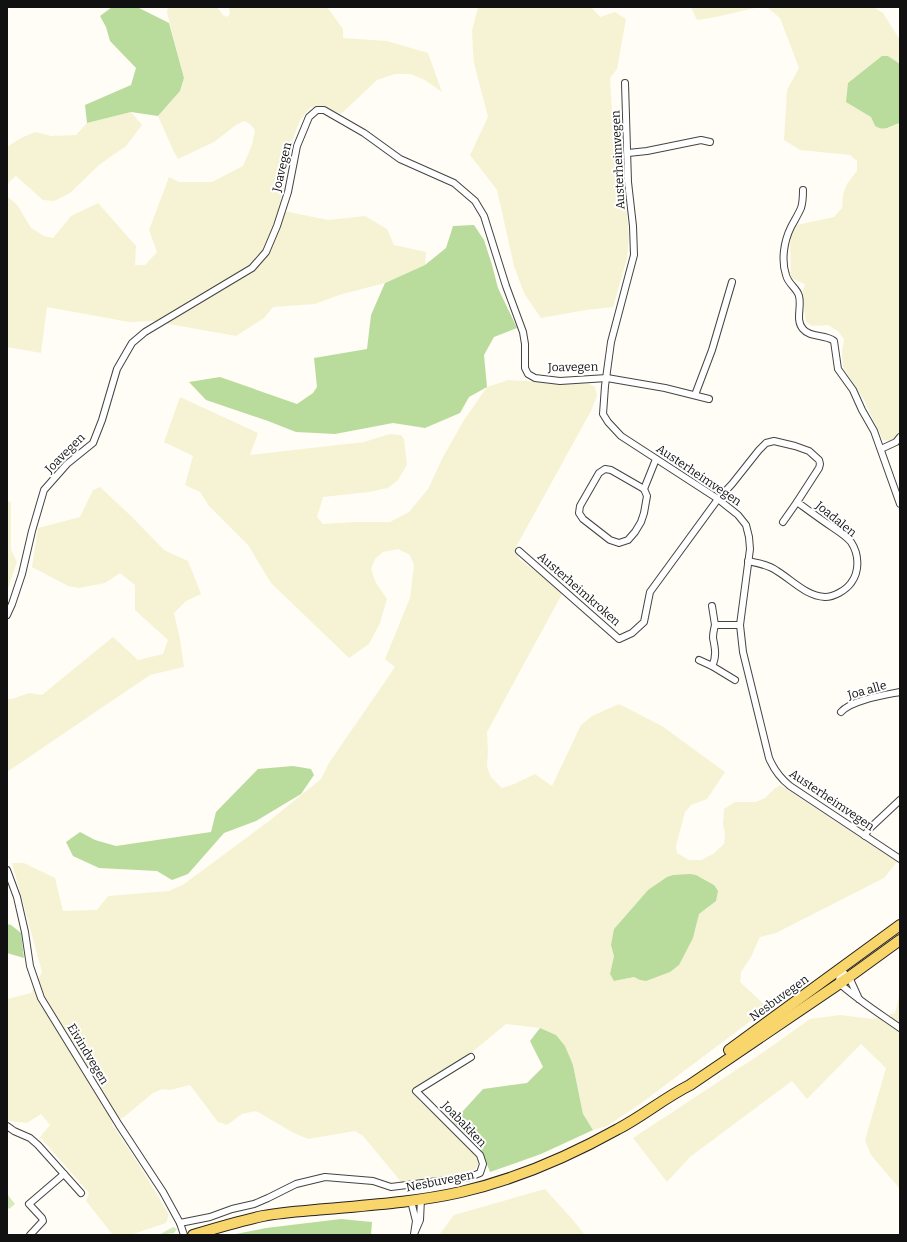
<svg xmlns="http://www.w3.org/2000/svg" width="907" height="1242" viewBox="0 0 907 1242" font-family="Bitter,serif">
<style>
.farmland{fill:#f6f3d4;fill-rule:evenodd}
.green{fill:#d5ebbd}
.forest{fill:#b9dc9c}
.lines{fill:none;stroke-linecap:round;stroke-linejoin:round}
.street-casing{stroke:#444;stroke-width:8}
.primary-casing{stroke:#222;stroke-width:12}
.street{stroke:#fff;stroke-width:6}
.primary{stroke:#f9d66b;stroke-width:10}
.labels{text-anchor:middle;stroke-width:4;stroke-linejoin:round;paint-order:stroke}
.street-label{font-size:12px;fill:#111;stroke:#fff}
</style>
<rect width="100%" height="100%" fill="#fffdf5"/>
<g class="farmland">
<path d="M168,7H217L223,15L227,17L230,14L229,7H327L343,29V38L387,41L428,53L442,92L423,79L410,74H395L377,80L341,114L319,106L310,108L300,120L290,147L279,210L328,220L365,216L387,229L394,245L426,252L425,265L385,283L339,295L315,304L273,307L264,318L236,336L152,321L129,322L47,307L41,353L7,347V196L18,206L31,228L44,236L53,238L71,216L98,203L136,246L135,265H145L157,252L149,230L169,177L179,182H212L243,166L252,145L255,130L250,124L244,121L236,125L214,142L178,159L174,152L158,116L180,91L184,78L167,13Z"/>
<path d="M478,7H591L600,17L615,12L626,19L617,69L610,78L613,128L620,140L629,236L627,258L613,307L586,310L541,318L524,293L514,266L497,190L470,155L488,117L474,63L473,51L472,31Z"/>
<path d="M691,7H759L716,17L697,20Z"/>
<path d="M767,7L875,8L883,13L898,37L900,38V64L888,56L862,111L871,117L875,126L886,129L900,123V432L891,441L883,440L864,400L843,367L842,351L844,339L838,331L828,325L812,326L806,322L802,294L805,284L791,278L790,236L797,225L834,217L842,208L843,194L847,184L857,171V161L850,155L800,150L784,140L787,90L799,68L780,18Z"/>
<path d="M131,112L142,125L126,146L99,165L70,193L54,201L43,200L16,176L10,181L7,186V147L21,138L35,132L51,136L76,135L87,123Z"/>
<path d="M508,380L542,382L588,383L595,387L597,396L591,411L516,547L519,559L542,576L562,594L487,732L488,751L487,767L491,777L502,788L514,784L535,774L552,786L581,725L592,716L619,704L662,726L725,772L707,799L691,805L685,812L676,846L677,853L689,860H701L713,854L724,844L725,834L723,824L724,809L735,802H755L765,798L774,789L780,785L897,862L884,878L776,933L760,937L751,957L741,972L740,982L768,1008L640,1104L607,1126L593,1130L583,1114L573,1065L556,1035L540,1028L506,1024L465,1058L413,1088L420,1102L450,1128L478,1157V1166L472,1171L463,1174L402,1183L363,1136L355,1131L308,1139L294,1133L256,1111L242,1114L227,1125L218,1122L190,1085L170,1090L162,1089L153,1093L124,1117L112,1124L143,1171L169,1215L166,1223L130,1235H113L86,1201L89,1193L40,1137L50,1125L41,1114L27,1123L9,1121L7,1119V999L31,993L42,972L12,863H24L55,878L63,911L97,910L108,896L169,891L184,884L269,821L321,779L329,763L395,667L385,659L410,598L414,565L410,555L398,549L383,552L375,559L371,569L376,583L387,599L380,623L369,644L349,658L271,583L248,545L209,506L200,492L185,485L193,456L164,442L180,397L258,433L250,455L364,442L390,434L401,435L404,439L407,465L398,480L388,488L369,492L323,497L317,517L323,524L355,522H390L409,512L428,489L443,457L464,420L487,387ZM696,875L714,885L708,908L699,913L693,938L640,980L634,977L615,981L610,974L614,956V929L648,890Z"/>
<path d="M100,487L133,518L164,550L188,561L201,594L186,601L174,613L180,639L184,667L150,675L7,772V699H12L29,693L42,695L113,637L138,660L163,654L168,640L135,610V585L120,573L105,583L79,588L68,586L32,567L38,528L80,517L93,490Z"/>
<path d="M7,501L11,502V550L17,562L7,591Z"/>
<path d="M900,993V1189L871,1155L865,1140L886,1068L861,1044L807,1099L792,1081L690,1157L667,1182L633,1138L765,1051L810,1019L840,1015L873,1019L895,1013Z"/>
<path d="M545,1189L573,1220L585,1235H439L454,1215Z"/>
</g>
<g class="green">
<path d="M7,1194L15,1204L9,1209L7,1206Z"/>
<path d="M173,1227L177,1229L174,1233L159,1235Z"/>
</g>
<g class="forest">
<path d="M112,7H137L169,23L184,78L180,91L158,116L131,112L87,123L85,105L131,85L136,68L110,41L106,27L100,16Z"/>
<path d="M882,56H888L900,64V123C889,126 886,132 875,126L871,117L846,102L848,83Z"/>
<path d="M474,225L484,240L492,265L498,288L517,328L494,337L484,355L487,387L469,397L460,413L425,428L393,423L335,434L296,432L268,421L206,400L189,382L220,377L297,404L313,393L317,387L314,358L367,349L371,315L385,283L425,265L446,248L453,226Z"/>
<path d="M293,766L311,769L314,775L301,794L256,821L224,833L188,874L172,880L157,871L99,868L73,856L66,842L80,832L95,840L116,846L211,832L216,812L258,769Z"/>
<path d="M690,874L696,875L714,885L718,891L716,901L699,914L693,938L679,965L670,972L646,981L640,980L634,977L614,981L610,974L614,956L611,945L614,929L648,890L667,877L673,875Z"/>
<path d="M7,924L11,925L21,933L24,958L7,953Z"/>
<path d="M540,1028L556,1035L565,1046L573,1065L583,1114L593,1130L541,1154L490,1172L480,1147L453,1122L483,1089L527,1083L543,1067L530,1041Z"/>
<path d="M341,1219L372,1222L371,1235L236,1234L266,1228Z"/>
</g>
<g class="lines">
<g class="street-casing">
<g id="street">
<path d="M625,83L628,182L633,226L634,255L611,342L605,386L603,414L608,422L621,436L718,499L738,515L746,525L749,537L750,549L740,625L743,652L769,758C774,770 780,778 790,786L900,859"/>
<path d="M628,153L647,151L701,140L710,142"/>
<path d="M803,190C803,196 803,202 801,208C798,215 794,221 791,227C784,241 781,260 786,275C788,284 797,288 799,296C802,307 795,320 803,329C810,338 825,334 834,341L838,369L853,390L862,410L874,431L900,504"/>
<path d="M695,395L712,350L732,282"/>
<path d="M881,449L896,442L900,437"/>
<path d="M605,469L611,470L644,489L647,496L644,513L641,522L635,532L628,540L619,543L610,540L583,519L579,513L580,506L599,473Z"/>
<path d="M644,489L656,459"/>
<path d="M783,522L797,502"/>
<path d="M519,551L619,639L632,633L644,622L650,592L718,499L732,484L759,450L766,443L774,441L795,446L809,451L819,460L820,464L819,468L797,502C808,510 820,519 832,527C838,531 846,536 851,542C859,554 860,571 851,583C846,590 834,597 825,597C806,596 792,580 777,571C769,565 758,563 748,561"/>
<path d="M712,606L715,625"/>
<path d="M7,615L12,604L22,574L32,531L44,490L67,464L93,443L102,420L117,369L132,343L145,332L252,268L266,252L277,226L288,192L297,146L309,117L317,110H324L364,133L400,159L454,183L475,201L484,216L506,286L523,332L525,344V368L528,374L535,378L560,381L607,378L665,388L709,399"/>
<path d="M699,660L712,666L735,680"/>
<path d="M712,666C717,656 715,648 713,638C713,633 714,629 715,625H740"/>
<path d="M841,712C851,700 885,695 900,692"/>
<path d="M865,836L868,830L900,800"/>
<path d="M7,870L17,897L25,932L30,966L41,998L119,1125L163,1192L180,1223L184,1235"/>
<path d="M840,970L839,983C858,1000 880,1014 900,1028"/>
<path d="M840,970L849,977L859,999"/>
<path d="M7,1126L14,1131L30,1138L38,1145L81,1193"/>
<path d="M411,1201L416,1221L414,1234L420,1220L421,1199"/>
<path d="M180,1223L210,1217L232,1209L254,1204L268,1198L296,1184L325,1177L373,1181L391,1187L470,1177L480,1173L483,1164L480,1155L416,1091L471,1057"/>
<path d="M30,1235L43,1221L42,1218L29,1204L64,1174"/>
</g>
</g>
<g class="primary-casing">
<g id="primary">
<path d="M729,1050L900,925"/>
<path d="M193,1235C216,1228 239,1221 263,1216C284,1212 305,1211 326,1209C371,1205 417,1202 461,1192C517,1179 568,1157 618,1129C643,1116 664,1098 690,1085L849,977L900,940"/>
</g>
</g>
<use href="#street" class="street"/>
<use href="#primary" class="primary"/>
</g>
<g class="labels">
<g class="street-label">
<text transform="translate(618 160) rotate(-93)" y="4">Austerheimvegen</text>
<text transform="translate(282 167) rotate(-77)" y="4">Joavegen</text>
<text transform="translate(573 367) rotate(-1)" y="4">Joavegen</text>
<text transform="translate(65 453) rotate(-45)" y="4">Joavegen</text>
<text transform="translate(699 475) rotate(34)" y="4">Austerheimvegen</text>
<text transform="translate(836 519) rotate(39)" y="4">Joadalen</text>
<text transform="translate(579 589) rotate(41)" y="4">Austerheimkroken</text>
<text transform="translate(867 690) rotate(-16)" y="4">Joa alle</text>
<text transform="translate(832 800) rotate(34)" y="4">Austerheimvegen</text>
<text transform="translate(779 998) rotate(-36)" y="4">Nesbuvegen</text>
<text transform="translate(88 1054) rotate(59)" y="4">Eivindvegen</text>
<text transform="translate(464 1124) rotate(46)" y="4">Joabakken</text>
<text transform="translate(440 1181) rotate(-11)" y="4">Nesbuvegen</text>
</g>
</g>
<rect width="907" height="1242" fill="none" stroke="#111111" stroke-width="16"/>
</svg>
